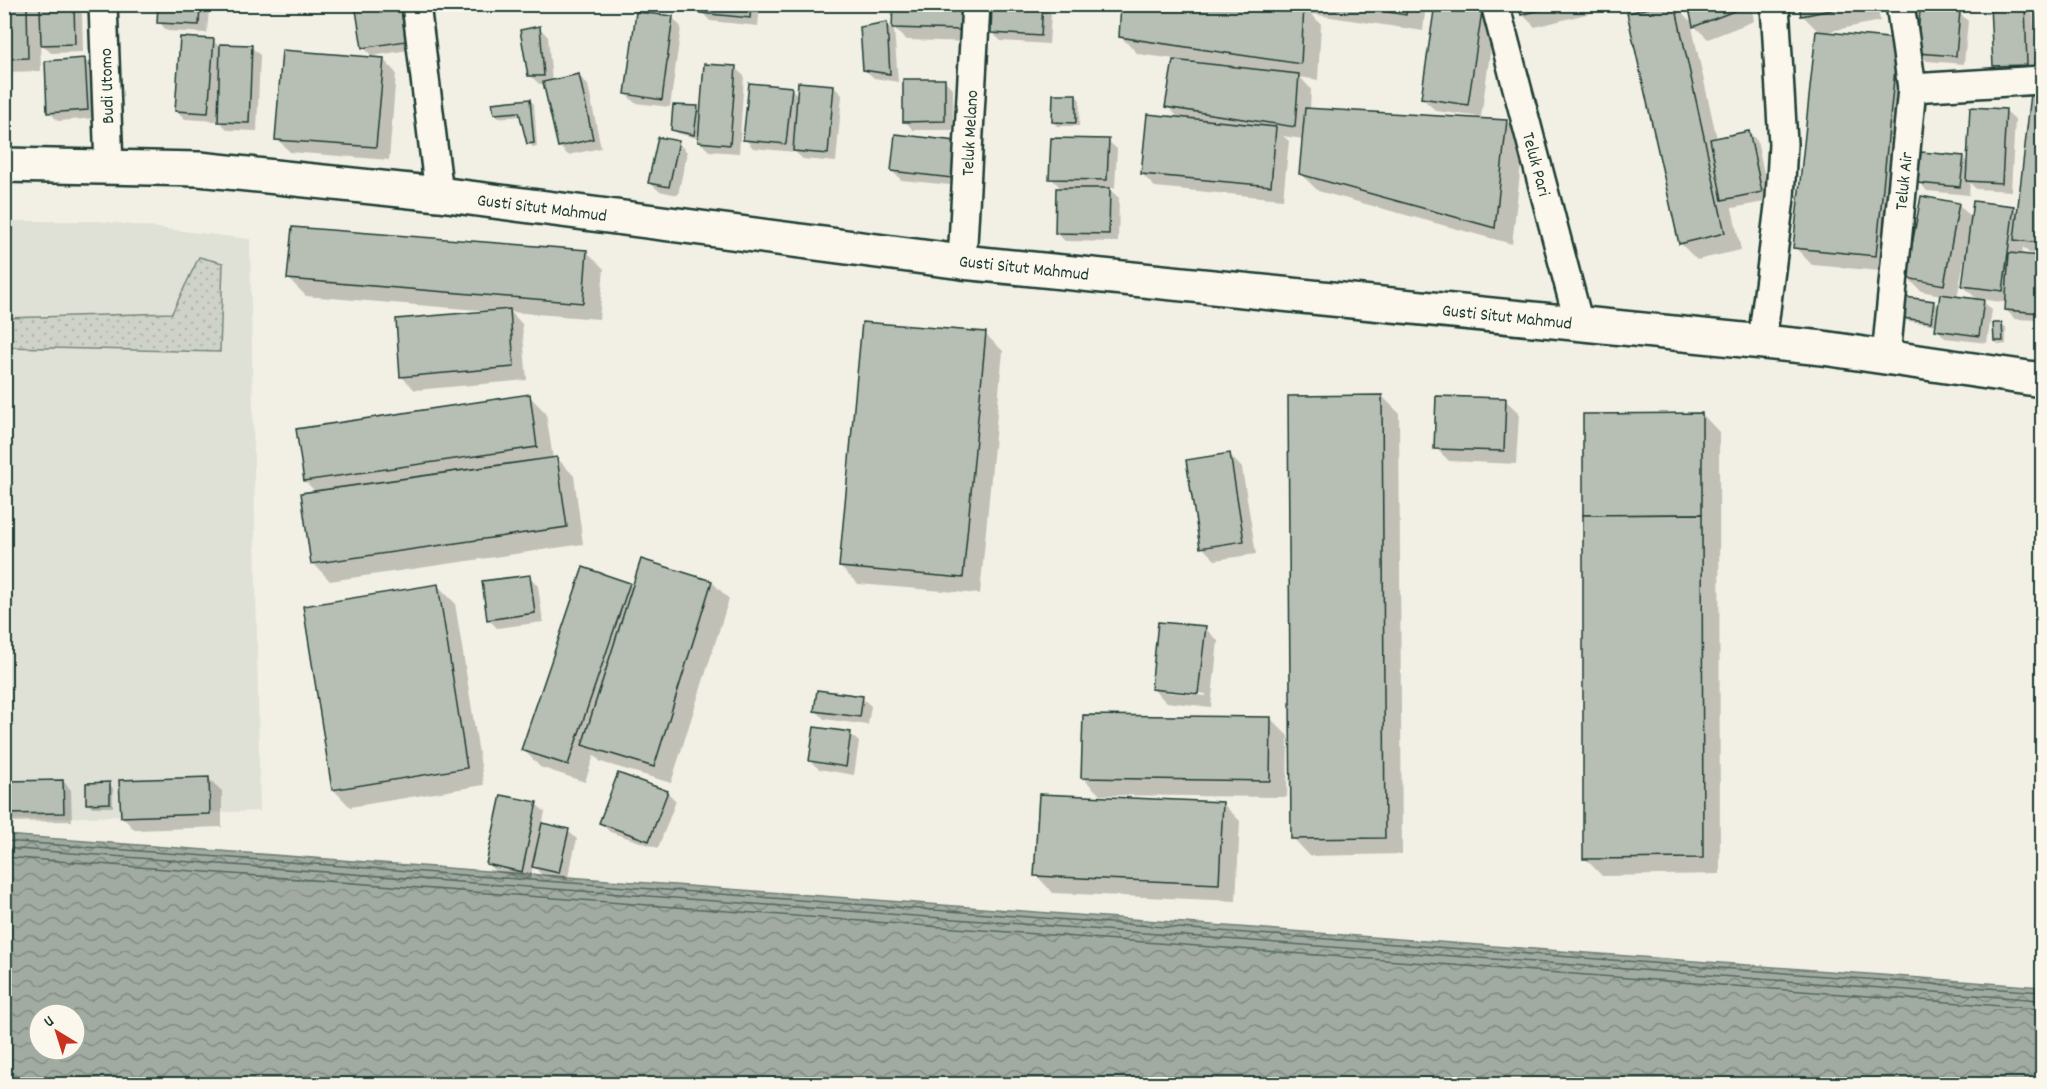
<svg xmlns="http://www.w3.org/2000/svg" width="2047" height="1089" viewBox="0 0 2047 1089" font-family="Dekko,sans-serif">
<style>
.built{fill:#e0e1d6}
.grass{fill:url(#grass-dots);stroke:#77887e;stroke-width:1.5}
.water{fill:url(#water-waves);stroke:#6e7f75;stroke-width:1.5;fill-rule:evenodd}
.shadow{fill:#0003;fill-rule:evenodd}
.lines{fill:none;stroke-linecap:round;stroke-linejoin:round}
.shore{stroke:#536960;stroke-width:1.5}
.building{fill:#b7beb3;stroke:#1f3d34;stroke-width:1.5}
.minor-casing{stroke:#1f3d34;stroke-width:32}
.highway-casing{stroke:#1f3d34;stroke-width:38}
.minor{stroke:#fbf7ec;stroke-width:27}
.highway{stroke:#fbf7ec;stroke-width:33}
.labels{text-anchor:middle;stroke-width:5;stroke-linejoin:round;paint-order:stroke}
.street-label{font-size:18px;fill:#1f3d34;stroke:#fbf7ec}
</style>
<defs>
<pattern id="grass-dots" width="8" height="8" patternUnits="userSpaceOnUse" patternTransform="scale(1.5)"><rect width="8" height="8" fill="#cfd2c8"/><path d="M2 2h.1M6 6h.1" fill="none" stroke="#b1b5ac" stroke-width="1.8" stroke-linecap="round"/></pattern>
<pattern id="water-waves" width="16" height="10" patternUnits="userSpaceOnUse" patternTransform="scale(1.5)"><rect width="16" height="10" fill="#a2aba1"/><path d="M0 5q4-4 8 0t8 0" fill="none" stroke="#838c84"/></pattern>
</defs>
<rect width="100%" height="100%" fill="#f2f0e5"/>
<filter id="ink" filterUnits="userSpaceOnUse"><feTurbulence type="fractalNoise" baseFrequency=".0167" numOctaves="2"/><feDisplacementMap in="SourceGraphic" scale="12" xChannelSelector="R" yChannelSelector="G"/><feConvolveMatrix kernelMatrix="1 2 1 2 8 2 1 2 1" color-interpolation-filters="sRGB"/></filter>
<g filter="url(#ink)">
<path class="built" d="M4,221H100L250,239L260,811L5,820Z"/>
<path class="grass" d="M199,257L223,263L220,352L5,347V318L172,313Z"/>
<path class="water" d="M4,835L2042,987V1084H5ZM39,1014H75V1050H39Z"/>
<g class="shadow">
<path d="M4,4H40V7L73,5L82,14L83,52L51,53L40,42L41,71L4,72Z"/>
<path d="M160,4H204L209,9L207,33L167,31L159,22Z"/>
<path d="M214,4H259L218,9Z"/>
<path d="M400,4L408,13L414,49L372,56L363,47Z"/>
<path d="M703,4H760L758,26L710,21L702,12Z"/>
<path d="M895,4H975L974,42L907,40L894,28L898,82L874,78L865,70L886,23L894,31Z"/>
<path d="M1041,4L1051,14L1049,44L1001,41L992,33Z"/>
<path d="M1123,4H1426L1423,31L1311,14L1321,24L1318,80L1300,77L1311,89L1310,110L1506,121L1524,139L1512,244L1318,191L1300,173L1303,139L1283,136L1289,141L1283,199L1155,187L1142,174L1180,119L1167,106L1175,59L1138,54L1120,36Z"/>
<path d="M1519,4H1626L1535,27L1522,14Z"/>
<path d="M1674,4L1694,25L1690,4H1751L1754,21L1708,39L1691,23L1717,139L1749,132L1757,141L1770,201L1732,208L1741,250L1697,260L1680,243Z"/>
<path d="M1800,4H1877L1880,21L1821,33L1915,58L1893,272L1812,265L1795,247L1820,33L1802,15Z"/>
<path d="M1917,4H1993V8L2025,6L2033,15L2035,59H2037L2039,8H2042V74L2035,66L2036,73L2003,74L1994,66L1992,9L1958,11L1968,21L1964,64L1927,61L1918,53L1922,10Z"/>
<path d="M1481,12L1494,25L1481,117L1436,111L1422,98Z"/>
<path d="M673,18L681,27L670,107L635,103L626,94Z"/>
<path d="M540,28L548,37L552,82L579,76L588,85L601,148L568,155L559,146L545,84H539L530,75Z"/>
<path d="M213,41L222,49L251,47L260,55L257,131L228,130L217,119L216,121L185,119L176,110Z"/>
<path d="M383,59L396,73L389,160L290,152L277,139Z"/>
<path d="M85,60L93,68L96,118L58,121L49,112Z"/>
<path d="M735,68L744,76L739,153L709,151L700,142V139L677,133L673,129L697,107L702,112Z"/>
<path d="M944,80L953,89V130H913L905,121Z"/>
<path d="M833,86L842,95L836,162L803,159L795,152L753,148L745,139L791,89L799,96Z"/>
<path d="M2032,95L2042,97V254L2029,253L2023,247L2022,256L2042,257V320L2015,319L2006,310L2007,303L1981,299L1992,310L1987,343L1945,338L1937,329V325L1908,321L1904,317L1933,302L1939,308L1941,295L1921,291L1908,278L1958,204L1972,218L2013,207L2019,213ZM1964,260H1967L1963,286L1979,301L1957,298Z"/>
<path d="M1076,96L1080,100L1079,126H1057L1053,122Z"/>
<path d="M530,100L534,104L537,147H533L529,143L521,116L499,118L495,114Z"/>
<path d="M2006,111L2015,119L2011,191L1976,189L1970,183L1969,195L1927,191L1919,182L1963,158L1968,163Z"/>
<path d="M1108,141L1117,149L1115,188H1108L1119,198L1118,242L1065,241L1056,232L1062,189L1051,178Z"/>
<path d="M955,142L960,186L901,180L892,171Z"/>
<path d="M678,143L687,152L678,195L659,191L650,183Z"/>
<path d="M586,251L604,269L599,319L511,312L522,324L527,380L415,390L402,377L490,311L306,296L289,279Z"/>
<path d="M2002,324L2006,328V344L1999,345L1995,341Z"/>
<path d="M985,334L1003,351L980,594L858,584L840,567Z"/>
<path d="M529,396L546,413L553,459L557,458L574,476L583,544L330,581L313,563L317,493L305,481Z"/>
<path d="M1382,396L1399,413L1402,854L1310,856L1293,838Z"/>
<path d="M1505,400L1519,413L1516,464L1449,461L1436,448Z"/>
<path d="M1702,414L1719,432L1720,874L1602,876L1585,858Z"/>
<path d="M1229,454L1242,468L1256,554L1215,560L1202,547Z"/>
<path d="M530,577L538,586L543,622L497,628L488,619Z"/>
<path d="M712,582L729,599L671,783L601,762L594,755L585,782L540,767L523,749L629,584L633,588Z"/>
<path d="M438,586L455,603L484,785L350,807L333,789Z"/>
<path d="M1205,628L1218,641L1211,707L1166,702L1153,689ZM1165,689L1206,694V696L1165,692Z"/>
<path d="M862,698L871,706L868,725L824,719L816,710Z"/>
<path d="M1271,719L1288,736L1287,797L1100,795L1083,778Z"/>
<path d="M850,734L859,742L854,775L819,769L810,761Z"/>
<path d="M208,778L222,791V827L135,830L122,817Z"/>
<path d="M63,781L71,790L72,821L4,822V783Z"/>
<path d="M109,784L113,788V807H91L87,803Z"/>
<path d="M667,792L676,801L658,848L610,832L601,823Z"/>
<path d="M536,804L545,812L542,825L568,831L577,839L567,881L542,875L533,866L530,880L496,872L487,864Z"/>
<path d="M1223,804L1240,821L1236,901L1053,893L1036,875Z"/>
</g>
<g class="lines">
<g class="shore">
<path d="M4,841L2042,992"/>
<path d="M4,848L2042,1000"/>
<path d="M4,857L2042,1009"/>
</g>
</g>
<g class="building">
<path d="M4,4H27L28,58L4,59Z"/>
<path d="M74,4L75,44L41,45L40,5Z"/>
<path d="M158,4H200L199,25L157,23Z"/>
<path d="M388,4H400L406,41L362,48L356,10Z"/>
<path d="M701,4H751L750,18L700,13Z"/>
<path d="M893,4H962V30L892,28Z"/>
<path d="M992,4H1043L1041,36L991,33Z"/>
<path d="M1121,4L1304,5L1301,64L1119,37Z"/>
<path d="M1338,4H1407L1406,15Z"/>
<path d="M1435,4L1482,11L1468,105L1421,98Z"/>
<path d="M1518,4H1562L1521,15Z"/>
<path d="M1666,4H1675L1725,233L1679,244L1627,13Z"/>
<path d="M1688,4H1741L1742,8L1693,27Z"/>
<path d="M1799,4H1861L1801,16Z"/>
<path d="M2025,5L2027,65L1993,66L1990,6Z"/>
<path d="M2038,6H2042V69H2036Z"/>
<path d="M1920,8L1960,11L1956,56L1917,53Z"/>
<path d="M636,12L673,16L662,100L625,94Z"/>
<path d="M887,22L890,74L863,70L860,27Z"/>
<path d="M540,26L544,76H528L520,30Z"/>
<path d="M1816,31L1898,39L1876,256L1793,248Z"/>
<path d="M180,37L214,39L208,113L175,111Z"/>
<path d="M220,44L252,45L249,123L218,122Z"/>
<path d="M282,50L384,58L376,147L275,140Z"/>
<path d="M85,58L88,110L47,113L45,61Z"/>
<path d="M1173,60L1299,74L1295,127L1165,107Z"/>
<path d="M704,64L736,66L730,145L698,142Z"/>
<path d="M579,74L593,139L558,147L543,82Z"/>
<path d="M903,79H945V121L903,122Z"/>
<path d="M798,82L834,85L828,154L793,151Z"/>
<path d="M749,83L792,87L786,144L743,140Z"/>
<path d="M1053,94H1076V123L1052,122Z"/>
<path d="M2031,94L2042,95V243L2014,240Z"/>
<path d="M530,99L534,143L527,144L519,112L494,114L492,103Z"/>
<path d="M673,105L698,106L694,135L671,130Z"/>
<path d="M1970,107L2006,109L2002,183L1966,181Z"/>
<path d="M1305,108L1507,120L1495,228L1299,174Z"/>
<path d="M1147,114L1276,127L1271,186L1141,174Z"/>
<path d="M1749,131L1762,192L1722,200L1710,139Z"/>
<path d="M895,134L956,141L952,178L891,171Z"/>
<path d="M658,137L679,141L669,187L648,183Z"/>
<path d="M1051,138L1109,139L1107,180L1049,179Z"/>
<path d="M1921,152L1964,156L1960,187L1917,183Z"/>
<path d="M1056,188H1110L1109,234L1055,233Z"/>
<path d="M1921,196L1959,203L1944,285L1906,278Z"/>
<path d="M1973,201L2014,206L2003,291L1962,286Z"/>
<path d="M292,227L587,250L583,303L287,279Z"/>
<path d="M2009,253L2042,256V313L2005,310Z"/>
<path d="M1940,294L1984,300L1979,336L1935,330Z"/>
<path d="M1905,297L1934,301L1931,322L1903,318Z"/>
<path d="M510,309L514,367L400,377L396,319Z"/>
<path d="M862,322L986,332L963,578L839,567Z"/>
<path d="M1993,323H2002L2003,341H1994Z"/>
<path d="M530,394L537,447L304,481L296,429Z"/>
<path d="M1382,395L1385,838L1291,839L1288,396Z"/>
<path d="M1436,396L1506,398L1504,451L1434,449Z"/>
<path d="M1702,413V514L1583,515V414Z"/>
<path d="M1230,453L1244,541L1200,548L1186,460Z"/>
<path d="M557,457L567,527L311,564L301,493Z"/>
<path d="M1702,514L1703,858L1583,859V515Z"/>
<path d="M641,559L712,581L654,767L582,745Z"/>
<path d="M583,567L630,583L568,765L521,750Z"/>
<path d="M530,575L535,613L487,620L482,581Z"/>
<path d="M438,584L467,768L332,790L303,606Z"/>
<path d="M1158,622L1206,626L1198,694L1151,689Z"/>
<path d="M817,690L863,696L860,717L814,711Z"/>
<path d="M1083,715L1271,717L1270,781L1081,778Z"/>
<path d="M814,727L851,732L846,767L809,761Z"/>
<path d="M618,773L668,791L649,841L599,823Z"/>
<path d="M209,777L210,814L121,817L119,780Z"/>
<path d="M63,780L64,813L4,814V781Z"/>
<path d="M110,782V803L86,804V783Z"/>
<path d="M1039,794L1223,802L1219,884L1034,876Z"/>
<path d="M501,795L537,802L522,872L486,864Z"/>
<path d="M542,823L569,829L559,873L532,867Z"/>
</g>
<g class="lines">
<g class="minor-casing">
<g id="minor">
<path d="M103,4L109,167"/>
<path d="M416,4L439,194"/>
<path d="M1495,4L1579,324"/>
<path d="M1912,88L2042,80"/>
<path d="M962,262L976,4"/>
<path d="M1762,342L1780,198L1783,144L1775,4"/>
<path d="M1886,357L1912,88L1900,4"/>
</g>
</g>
<g class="highway-casing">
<path id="highway" d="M4,165L199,169L439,194L962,262L1823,348L2042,380"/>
</g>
<use href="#minor" class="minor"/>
<use href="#highway" class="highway"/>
</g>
</g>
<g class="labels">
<g class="street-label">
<text transform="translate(106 86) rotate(-92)" y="6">Budi Utomo</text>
<text transform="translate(969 133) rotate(-87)" y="6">Teluk Melano</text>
<text transform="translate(1537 164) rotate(75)" y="6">Teluk Pari</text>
<text transform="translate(1903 181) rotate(-84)" y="6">Teluk Air</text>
<text transform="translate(542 207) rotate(7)" y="6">Gusti Situt Mahmud</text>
<text transform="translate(1024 267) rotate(6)" y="6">Gusti Situt Mahmud</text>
<text transform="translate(1507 316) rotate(6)" y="6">Gusti Situt Mahmud</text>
</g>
</g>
<rect width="2047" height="1089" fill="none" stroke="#fbf7ec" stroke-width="24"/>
<rect x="12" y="12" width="2023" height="1065" fill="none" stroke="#1f3d34" stroke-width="2" filter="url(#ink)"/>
<g transform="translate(57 1032) rotate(322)"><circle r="28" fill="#fbf7ec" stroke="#a3ada2" stroke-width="1.5"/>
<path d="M0-4.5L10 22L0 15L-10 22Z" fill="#c8321e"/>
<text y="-9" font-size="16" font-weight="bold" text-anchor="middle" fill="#1f3d34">U</text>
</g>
</svg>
